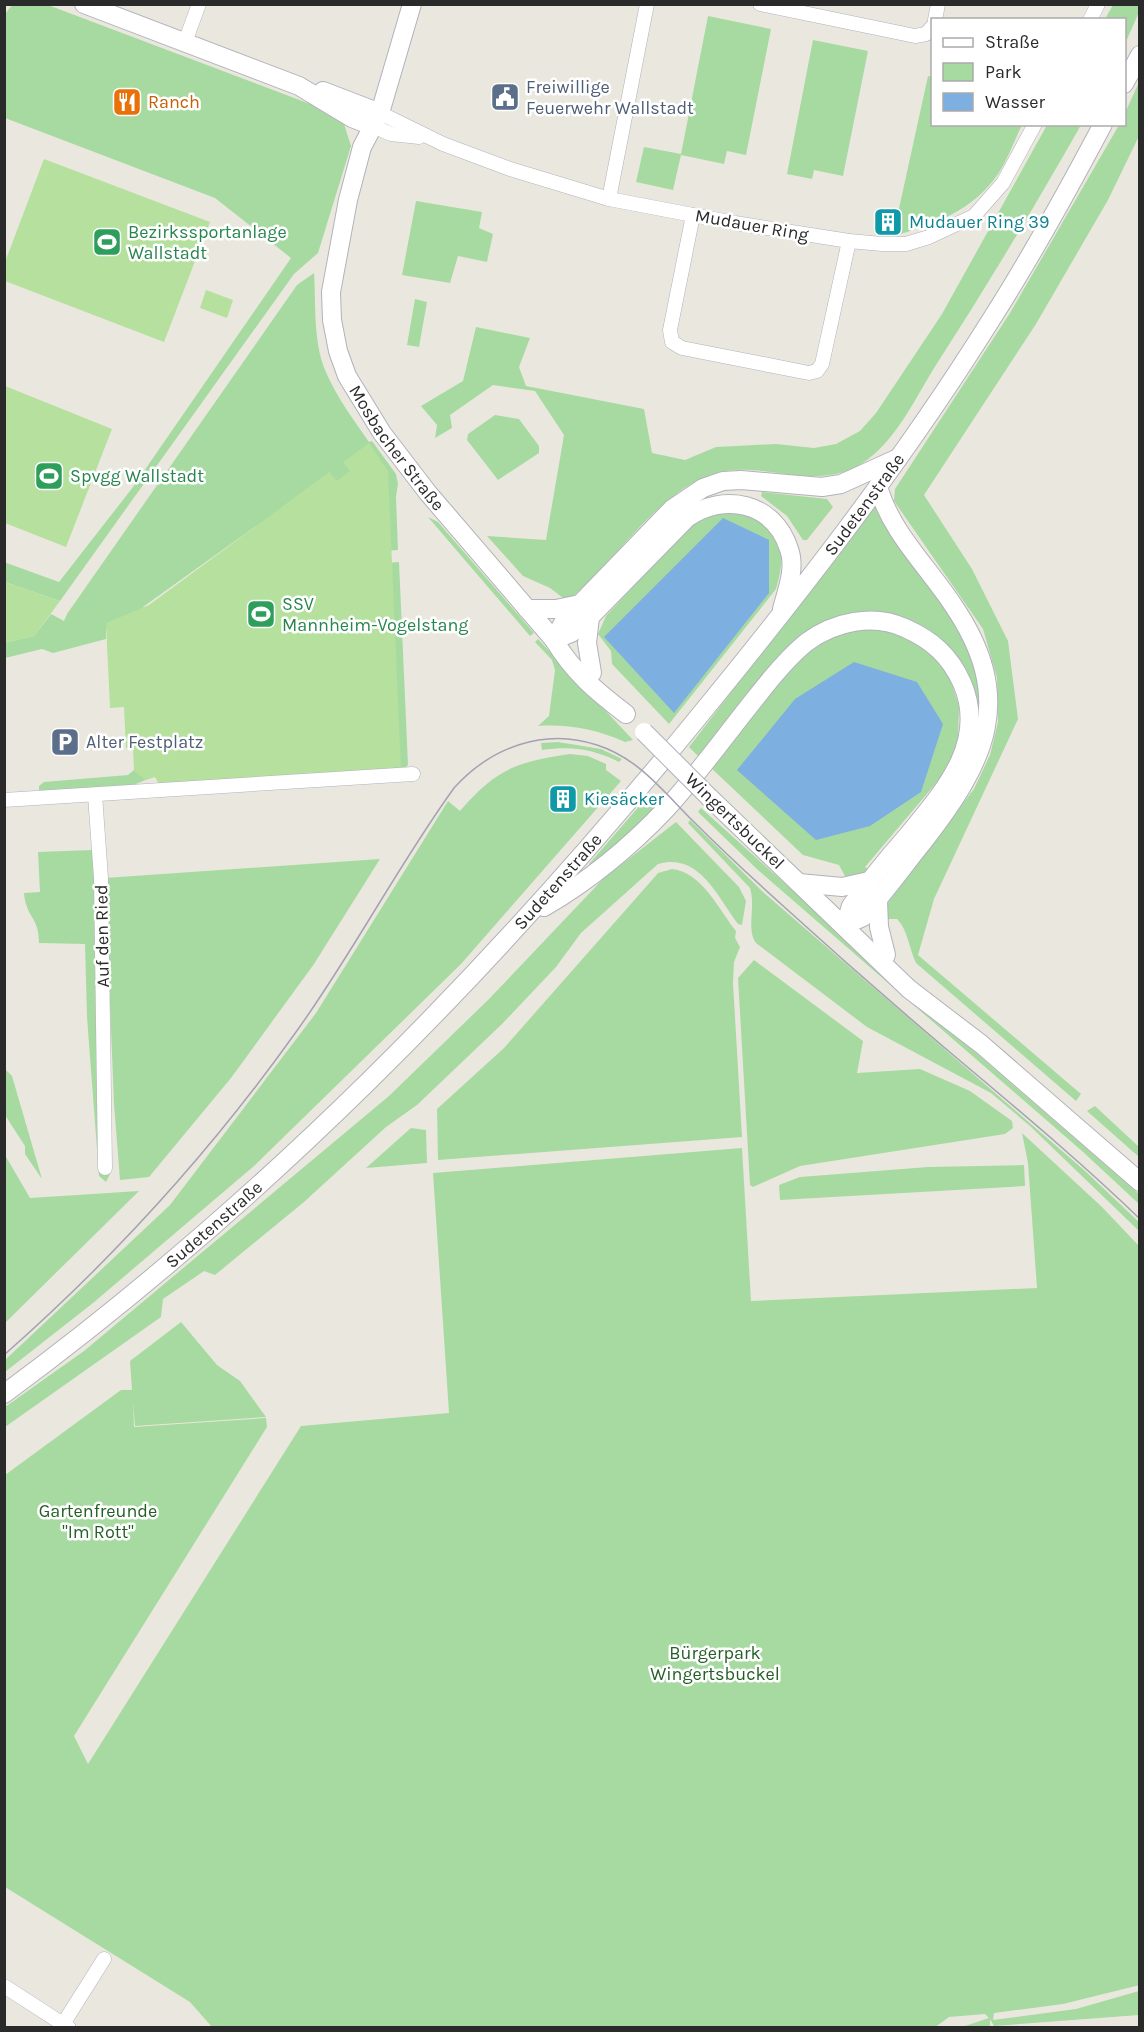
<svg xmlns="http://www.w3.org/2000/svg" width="1144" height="2032" viewBox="0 0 1144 2032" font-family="Karla,sans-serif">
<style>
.green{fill:#a7daa1}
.pitch{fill:#b5e09e}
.water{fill:#7dafe0}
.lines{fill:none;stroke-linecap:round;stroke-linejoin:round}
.street-casing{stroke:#b2b1bc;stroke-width:15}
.secondary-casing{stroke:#b2b1bc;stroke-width:20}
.street{stroke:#fff;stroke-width:14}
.secondary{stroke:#fff;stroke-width:18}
.tram{stroke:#a3a1b2;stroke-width:1.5}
.secondary-bridge-casing{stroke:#b2b1bc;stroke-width:20;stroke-linecap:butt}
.secondary-bridge{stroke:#fff;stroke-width:18}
.labels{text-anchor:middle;stroke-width:5;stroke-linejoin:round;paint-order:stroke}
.service-label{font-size:18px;fill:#4e5e75;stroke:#fff;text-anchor:start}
.food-label{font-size:18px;fill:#c56008;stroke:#fff;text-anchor:start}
.culture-label{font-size:18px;fill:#0d838f;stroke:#fff;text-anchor:start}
.street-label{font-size:18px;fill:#2a2a2a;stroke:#fff}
.leisure-label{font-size:18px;fill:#27864d;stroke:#fff;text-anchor:start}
.park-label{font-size:18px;fill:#235e24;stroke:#fff}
</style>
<rect width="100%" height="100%" fill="#eae8de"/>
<g class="green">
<path d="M12,5H48L326,110L344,124L351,146L318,253L294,274L60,601L5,582L4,562L59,582L133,487L291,258L215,198L5,118V14Z"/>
<path d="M1113,5H1139V12L1125,44L1124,20L1105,19Z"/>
<path d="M708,16L771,29L746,155L727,151L724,164L681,155L673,190L636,182L644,147L681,154Z"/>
<path d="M813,40L868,51L843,176L814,170L812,179L787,174Z"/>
<path d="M928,76L932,77V124L1022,125C1014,141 1008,159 998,174C973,211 933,225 893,236Z"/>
<path d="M1139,82V136L1108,200L1036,324L924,495L972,569L1008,641L1018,719L934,899L918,955L1081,1094L1076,1101L916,963C909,949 908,930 897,919H884L892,889L908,874L974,789L990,755L998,722L997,678L983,629L894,501L895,489L1010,313L1119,125L1124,124L1125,113Z"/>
<path d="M1047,125H1081C1035,206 987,286 936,365C916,397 898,437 867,460C819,496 762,458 713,474C657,492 614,564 567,601L550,588L523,576L487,536L546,540L564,435L535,391L493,385L450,415L452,428L435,438L437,425L421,406L463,381L476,327L530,338L519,367L526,386L644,409L652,453L685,460L716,447L776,444L814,448L836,444L860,431L876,413L942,314Z"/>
<path d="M416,201L482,212L479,228L493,234L487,262L458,256L450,283L402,275Z"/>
<path d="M314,273C316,304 313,340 325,370C336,396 353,419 369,442L372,441L396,474L398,484L396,497L398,550L384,551L386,563L399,562L408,765L401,773L160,784L256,526L143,607L147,619L146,627L106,629V639L53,653L42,649L5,658L4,643L34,636L51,614L64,621L67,614L297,285Z"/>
<path d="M415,299L427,302L419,347L407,345Z"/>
<path d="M495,415L519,419L539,446V453L498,480L467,440L468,434Z"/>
<path d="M762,492L827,499L833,507L807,540H803L787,516L761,496Z"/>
<path d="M876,504L967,639L983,700L979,739L947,797L974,703L904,620L820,626L700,758L689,747Z"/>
<path d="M737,510C780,526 789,546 776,589L669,724L612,664L611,651L598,634L606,616L688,527L713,511Z"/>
<path d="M428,517L438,522L534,633L530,636Z"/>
<path d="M858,629L897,631L928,649L949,675L959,706L958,740L948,769L865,867L869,870L858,878H846L839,865L803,855L709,766L791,664L828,638Z"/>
<path d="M538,639L633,740L625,742C596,729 567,724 538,726L549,716L555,670L552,660L535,642Z"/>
<path d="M558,742L601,749L622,759L619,762C593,749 571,746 542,750L541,743Z"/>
<path d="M570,754L588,756L606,764V770L621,781L461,964L254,1166L93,1303L5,1372V1360L170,1205L316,1013L448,801L460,811C496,769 516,762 570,754Z"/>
<path d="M134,770L161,773L125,789L39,795V786L44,782L128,775Z"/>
<path d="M648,796L660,806L593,865L589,864Z"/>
<path d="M701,808L886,975L1139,1194V1204L1082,1151L759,871L698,812Z"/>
<path d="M690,820L763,892L1084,1170L1139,1222V1231L1030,1126L991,1093L867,1027L756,943C746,929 756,908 750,888L688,823Z"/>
<path d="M676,822L739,887L746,901L742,925L738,924C717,896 699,852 658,864L581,933L556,967L502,1024L417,1105L386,1127L304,1202L215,1275L204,1271L163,1299L161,1317L5,1427V1407L84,1351L389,1096L489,999L603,879Z"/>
<path d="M92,850L96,857L104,1103L111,1172L106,1182L99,1176L87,1017L85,944L39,943C39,916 26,918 24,893L40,892L38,852Z"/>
<path d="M380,859L314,964L231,1078L149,1177L120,1180L114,1104L105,878Z"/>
<path d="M672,869C702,872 719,910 736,931L735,938L740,947L734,962L733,983L742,1137L438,1160L437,1109L504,1048L652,880L658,873Z"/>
<path d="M754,960L863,1041L857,1073L920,1069L970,1091L1012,1121L1013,1128L1005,1134L800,1166L753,1187L750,1185L738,978Z"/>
<path d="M5,1069L12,1076L42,1179L25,1154V1146L5,1115Z"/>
<path d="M1095,1106L1139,1147V1157L1087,1111Z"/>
<path d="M411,1128L426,1130L427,1163L366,1168Z"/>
<path d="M1022,1133L1102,1207L1139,1246L1140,1985L1063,2004L994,2013L993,2020L1076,2009L1139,1991V2015L994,2026L990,2019V2028L962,2027L989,2018L985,2014L949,2017L934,2028L212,2027L190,2002L5,1887V1475L121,1390H132L130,1361L181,1322L217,1365L240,1381L266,1417L135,1426L133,1402L134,1427L266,1418L267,1427L74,1736L88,1764L301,1426L449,1413L433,1173L742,1148L751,1301L1037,1288L1028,1163Z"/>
<path d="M5,1155L30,1198L139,1191L5,1323Z"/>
<path d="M1024,1165L1025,1186L780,1200L779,1185L800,1177L928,1167Z"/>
</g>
<g class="pitch">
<path d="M44,159L210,222L164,342L5,281V262Z"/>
<path d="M206,290L233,300L227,318L200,308Z"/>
<path d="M5,386L112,429L66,547L5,523Z"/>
<path d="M369,443L388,471L401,770L160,786L155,777L146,780L134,771L133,748H126L124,707L110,708L106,623L149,605L329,472L337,481L350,471L343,462Z"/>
<path d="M5,582L60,601L34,636L5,643Z"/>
</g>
<g class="water">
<path d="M723,518L769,540V593L674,713L604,637Z"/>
<path d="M854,662L917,682L943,724L921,792L870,826L816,840L737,770L795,699Z"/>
</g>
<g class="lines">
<g class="street-casing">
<g id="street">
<path d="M760,4L915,36L926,34L932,27"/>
<path d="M935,20L938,4"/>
<path d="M1090,20L1098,4"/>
<path d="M185,42L199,4"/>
<path d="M380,113L443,144L510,169L609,199L735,223L849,241L882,244H906L929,237L974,216L1003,183L1035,124"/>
<path d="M375,127L391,134L419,137"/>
<path d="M609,199L647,4"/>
<path d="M693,215L670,330L672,342L682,348L809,373L817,371L822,364L849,241"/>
<path d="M95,795L101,878L105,1168"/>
<path d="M4,800L413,774"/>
<path d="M4,1986L69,2028"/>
<path d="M63,2024L104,1959"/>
</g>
</g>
<g class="secondary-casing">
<g id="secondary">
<path d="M84,4L299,86L352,118L375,127"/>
<path id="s1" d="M412,4L380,113L362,147L348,200L331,292L332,320L338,351L347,376L382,433L428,493L554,640C573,672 597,692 626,714"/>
<path d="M1124,84L1140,55"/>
<path d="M323,91L380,113"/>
<path d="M527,609H556L580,604"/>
<path d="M590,617L587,643L592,673"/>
<path d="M554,640L563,623L580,604L672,509L703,488L723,481L741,480L822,487L841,484L896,459"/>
<path d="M554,640L571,633L590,617L687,518C724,492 774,502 789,549C796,568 787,590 782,609"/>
<path d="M709,797L909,989L981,1044L1140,1182"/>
<path d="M799,883L842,887L869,881"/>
<path d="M878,900L879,927L886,955"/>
<path d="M544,907C589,881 631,846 667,808C699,773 728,732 758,695C772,677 788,657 807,642C834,622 873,613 905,628C932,640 950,656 962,683C988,743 943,792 908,835C888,858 869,881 851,906L845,925"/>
<path d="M845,925L863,917C884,893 903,867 923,842C986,761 1017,699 953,605C928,567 890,531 878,486"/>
<path id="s2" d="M4,1394C263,1203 488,974 691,726C797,597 900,465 989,323C1030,259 1067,192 1103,124"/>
</g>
</g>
<use href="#street" class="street"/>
<use href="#secondary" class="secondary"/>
<path class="tram" d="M4,1355C113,1259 212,1150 296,1032C353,953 397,867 454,788C490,748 544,727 597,745C638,758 663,791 692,820C721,849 751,877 781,904C837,955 894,1005 952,1054C1016,1108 1080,1161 1140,1219"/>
<g class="secondary-bridge-casing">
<path id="secondary-bridge" d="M644,732L709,797"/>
</g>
<use href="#secondary-bridge" class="secondary-bridge"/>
</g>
<defs>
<g id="civic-square" transform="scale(1.5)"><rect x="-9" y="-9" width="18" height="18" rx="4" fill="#5c6f8a" stroke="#fff"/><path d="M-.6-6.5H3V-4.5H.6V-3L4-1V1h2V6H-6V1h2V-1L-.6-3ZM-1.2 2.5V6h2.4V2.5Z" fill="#fff"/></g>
<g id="restaurant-square" transform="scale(1.5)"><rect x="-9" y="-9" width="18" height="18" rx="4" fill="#e8710a" stroke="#fff"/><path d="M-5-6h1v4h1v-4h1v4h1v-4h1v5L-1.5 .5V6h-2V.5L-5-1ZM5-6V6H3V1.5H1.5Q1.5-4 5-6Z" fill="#fff"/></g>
<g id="building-square" transform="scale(1.5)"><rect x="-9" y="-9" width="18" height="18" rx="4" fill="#0f9aa8" stroke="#fff"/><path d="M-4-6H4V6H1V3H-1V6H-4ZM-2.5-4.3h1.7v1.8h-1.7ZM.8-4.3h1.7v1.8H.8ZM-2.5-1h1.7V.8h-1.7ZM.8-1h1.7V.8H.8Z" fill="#fff"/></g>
<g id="stadium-square" transform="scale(1.5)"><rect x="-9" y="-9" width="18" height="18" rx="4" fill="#2e9e5b" stroke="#fff"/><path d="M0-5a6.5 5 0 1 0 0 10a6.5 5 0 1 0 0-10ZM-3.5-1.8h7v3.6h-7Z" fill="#fff"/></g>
<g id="parking-square" transform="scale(1.5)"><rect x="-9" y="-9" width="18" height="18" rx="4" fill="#5c6f8a" stroke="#fff"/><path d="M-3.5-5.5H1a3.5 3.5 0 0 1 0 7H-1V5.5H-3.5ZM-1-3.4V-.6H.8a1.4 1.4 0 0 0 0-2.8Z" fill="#fff"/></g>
</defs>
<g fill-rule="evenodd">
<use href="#civic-square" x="505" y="97"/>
<use href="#restaurant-square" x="127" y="102"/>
<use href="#building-square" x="888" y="222"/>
<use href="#stadium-square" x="107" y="242"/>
<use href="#stadium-square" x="49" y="476"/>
<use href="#stadium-square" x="261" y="614"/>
<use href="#parking-square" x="65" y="742"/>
<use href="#building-square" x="563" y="799"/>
</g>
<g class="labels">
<g class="service-label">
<text x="526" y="93">Freiwillige<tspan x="526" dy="21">Feuerwehr Wallstadt</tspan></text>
<text x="86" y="748">Alter Festplatz</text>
</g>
<g class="food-label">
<text x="148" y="108">Ranch</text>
</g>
<g class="culture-label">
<text x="909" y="228">Mudauer Ring 39</text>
<text x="584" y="805">Kiesäcker</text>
</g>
<g class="street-label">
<text transform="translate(752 225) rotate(10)" y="6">Mudauer Ring</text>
<text dy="6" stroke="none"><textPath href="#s1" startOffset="474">Mosbacher Straße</textPath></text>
<text dy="6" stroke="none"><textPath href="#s2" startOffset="1242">Sudetenstraße</textPath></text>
<text transform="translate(735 821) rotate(44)" y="6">Wingertsbuckel</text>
<text dy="6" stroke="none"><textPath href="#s2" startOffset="756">Sudetenstraße</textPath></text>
<text transform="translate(102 936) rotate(-91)" y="6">Auf den Ried</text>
<text dy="6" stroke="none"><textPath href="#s2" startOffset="270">Sudetenstraße</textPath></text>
</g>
<g class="leisure-label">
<text x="128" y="238">Bezirkssportanlage<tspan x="128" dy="21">Wallstadt</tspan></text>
<text x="70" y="482">Spvgg Wallstadt</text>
<text x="282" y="610">SSV<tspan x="282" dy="21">Mannheim-Vogelstang</tspan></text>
</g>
<g class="park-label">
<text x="98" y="1517">Gartenfreunde<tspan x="98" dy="21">"Im Rott"</tspan></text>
<text x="715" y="1659">Bürgerpark<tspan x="715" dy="21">Wingertsbuckel</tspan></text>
</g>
</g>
<rect width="1144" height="2032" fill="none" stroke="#2a2a2a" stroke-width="12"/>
<rect x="931" y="18" width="195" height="108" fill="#ffffff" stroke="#aaaaaa" stroke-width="1.5"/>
<rect x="943" y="38" width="30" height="9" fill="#ffffff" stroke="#aaaaaa" stroke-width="1.5"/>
<text x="985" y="48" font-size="18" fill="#2a2a2a">Straße</text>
<rect x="943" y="63" width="30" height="18" fill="#a7daa1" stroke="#aaaaaa" stroke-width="1.5"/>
<text x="985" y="78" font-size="18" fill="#2a2a2a">Park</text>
<rect x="943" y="93" width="30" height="18" fill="#7dafe0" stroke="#aaaaaa" stroke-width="1.5"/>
<text x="985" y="108" font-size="18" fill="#2a2a2a">Wasser</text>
</svg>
